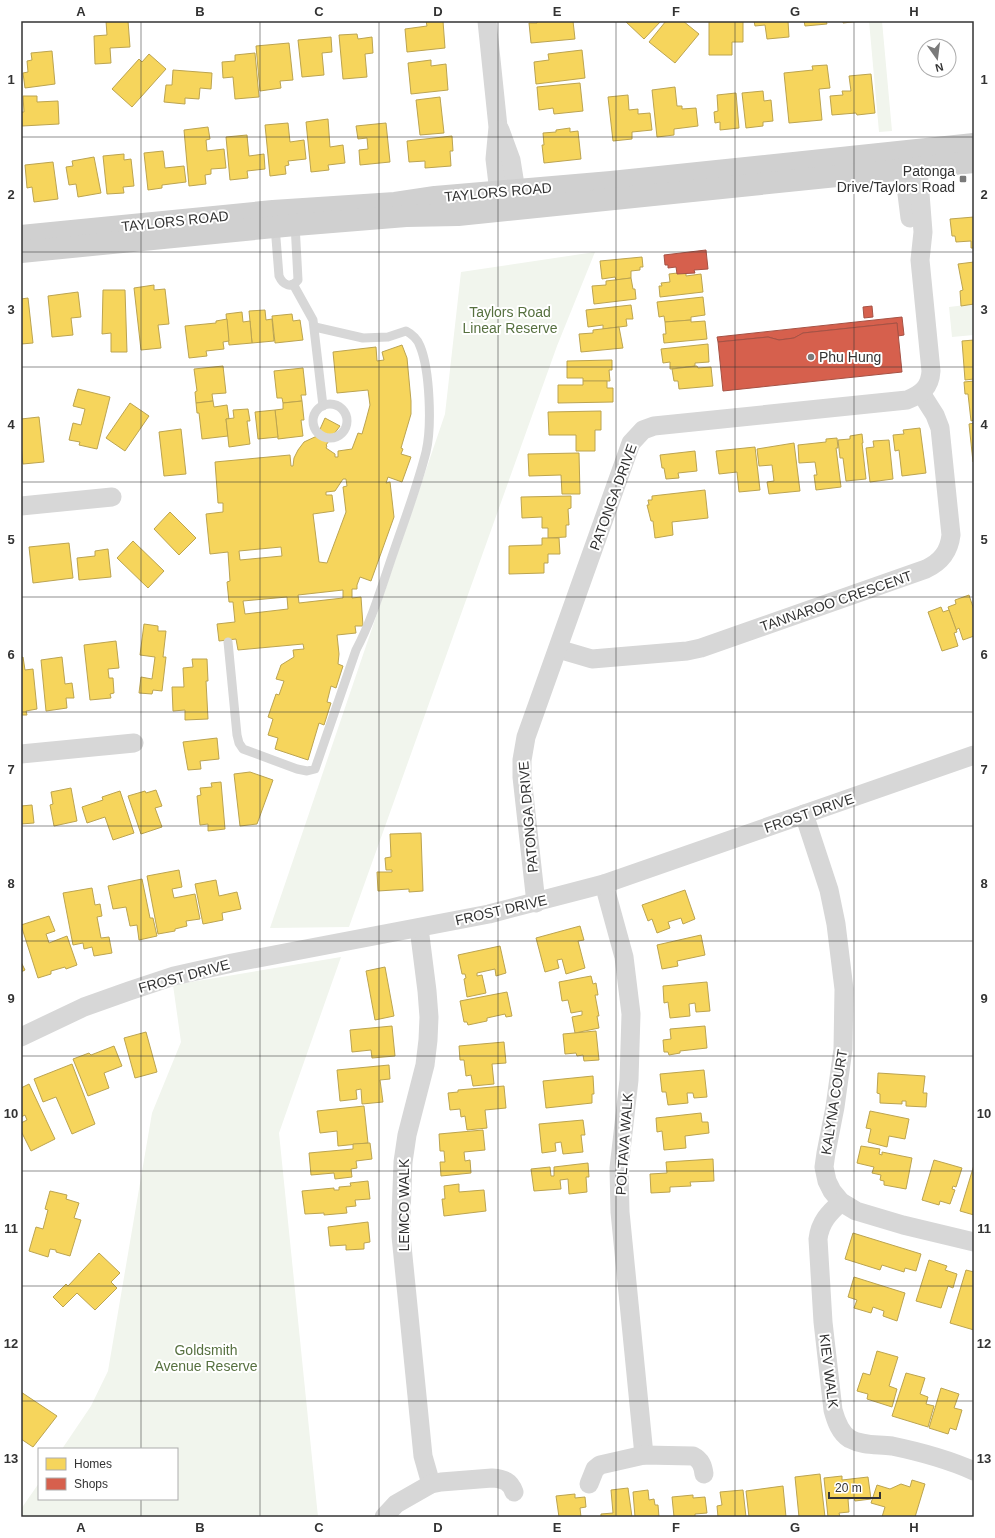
<svg xmlns="http://www.w3.org/2000/svg" width="995" height="1538" viewBox="0 0 995 1538" font-family="Helvetica,sans-serif">
<style>
.green{fill:#f1f5ed}
.homes{fill:#f6d55c;stroke:#bca450;fill-rule:evenodd}
.shops{fill:#d6604d;stroke:#a55245}
.lines{fill:none;stroke-linecap:round;stroke-linejoin:round}
.lane{stroke:#d7d7d7;stroke-width:9}
.street{stroke:#d7d7d7;stroke-width:19}
.secondary{stroke:#d0d0d0;stroke-width:22}
.grid{fill:none;stroke:#333;stroke-width:1;stroke-opacity:0.55}
.poi-dot{fill:#7a7a7a;stroke:#fff;stroke-width:1.5}
.labels{text-anchor:middle;stroke-width:4;stroke-linejoin:round;paint-order:stroke}
.poi-label{font-size:14px;fill:#333;stroke:#fff;text-anchor:end}
.street-label{font-size:14px;fill:#333;stroke:#fff}
.park-label{font-size:14px;fill:#56703f;stroke:#fff}
.neatline{fill:none;stroke:#333;stroke-width:1.5}
.grid-label{font-size:13px;text-anchor:middle;font-weight:bold;fill:#333}
</style>
<rect width="100%" height="100%" fill="#fff"/>
<g class="green">
<path d="M869,21H882L892,131L879,132Z"/>
<path d="M595,252L557,346L349,927L270,928L445,414L461,272Z"/>
<path d="M974,304V335L952,337L949,307Z"/>
<path d="M341,957L279,1133L318,1517H21V1509L39,1483V1499H177V1449H62L91,1406L108,1371L152,1113L181,1042L173,985Z"/>
</g>
<g class="homes">
<path d="M106,21H128L130,47L110,48L111,63L95,64L94,36L107,35Z"/>
<path d="M426,21H443L445,48L407,52L405,29L427,26Z"/>
<path d="M537,21H573L575,39L531,43L529,23H537Z"/>
<path d="M625,21H661L644,39Z"/>
<path d="M666,21H683L699,34L675,63L649,42Z"/>
<path d="M709,21H743V42H732V55H709Z"/>
<path d="M754,21H788L789,37L767,39L765,25L755,26Z"/>
<path d="M804,21H826L827,24L805,26Z"/>
<path d="M843,21H860L843,23Z"/>
<path d="M357,34L358,39L372,37L373,53L365,54L367,77L343,79L339,35Z"/>
<path d="M331,37L332,52L322,53L324,75L302,77L298,40Z"/>
<path d="M289,43L293,80L280,81L281,88L260,91L256,46Z"/>
<path d="M582,50L585,78L536,84L534,62L549,60L548,54Z"/>
<path d="M52,51L55,84L25,88L23,73L28,72L27,61L32,60L31,53Z"/>
<path d="M255,53L259,97L235,99L233,77L223,78L222,62L235,61V55Z"/>
<path d="M149,54L166,69L132,107L112,89L139,59L142,62Z"/>
<path d="M431,60V66L446,64L448,90L411,94L408,63Z"/>
<path d="M827,65L830,88L819,89L822,120L789,123L784,73L813,70L812,66Z"/>
<path d="M173,70L212,73L211,89L200,88L199,99L185,98V104L164,102L166,85H172Z"/>
<path d="M871,74L875,113L857,115L856,113L832,115L830,96L843,95L842,91H851L849,76Z"/>
<path d="M580,83L583,111L554,114L553,108L539,110L537,87Z"/>
<path d="M675,87L677,106H682V109L696,108L698,126L674,129V135L657,137L652,90Z"/>
<path d="M763,91L764,101L771,100L773,121L763,122V126L746,128L742,93Z"/>
<path d="M736,93L739,128L720,130V122L715,123L714,112L718,111L717,95Z"/>
<path d="M628,95L629,110L638,109V114L650,113L652,130L632,132V139L613,141L608,97Z"/>
<path d="M23,96H37V102L58,101L59,124L22,126L21,112H24Z"/>
<path d="M440,97L444,133L420,135L416,100Z"/>
<path d="M328,119L330,147L343,145L345,163L328,165L329,170L311,172L306,122Z"/>
<path d="M288,123L290,142L304,140L306,159L288,161L289,165L285,166L286,174L270,176L265,125Z"/>
<path d="M386,123L390,162L360,165L359,150L368,149L367,138L358,139L356,126Z"/>
<path d="M208,127L210,139L206,140L207,151L224,149L226,168L211,169V174L205,175L206,184L189,186L184,130Z"/>
<path d="M570,128V132L578,131L581,159L544,163L542,145H544L543,133L556,132V130Z"/>
<path d="M247,135L249,156L264,154L265,169L247,171L248,178L230,180L226,137Z"/>
<path d="M452,136L453,151H450L451,166L425,168V161L409,162L407,141Z"/>
<path d="M163,151L165,168L184,166L186,182L162,185V188L148,190L144,153Z"/>
<path d="M124,154V160L131,159L134,186L123,187L124,193L107,194L103,156Z"/>
<path d="M94,157L101,193L78,197L76,184L69,185L66,167L73,166L72,161Z"/>
<path d="M53,162L58,199L34,202L32,187L27,188L25,165Z"/>
<path d="M974,217V248H971V241L956,242L955,236H952L950,219Z"/>
<path d="M642,257L643,267H640V270L631,271V278L616,280L615,277L602,279L600,261Z"/>
<path d="M974,262V304L961,306L960,291L963,290L958,264Z"/>
<path d="M686,272V276L701,274L703,292L660,297L659,286H662L661,283L670,282L669,274Z"/>
<path d="M631,278L633,289H635L636,299L594,304L592,286L606,285V281Z"/>
<path d="M154,285V290L165,289L169,324L158,325L161,348L141,350L134,288Z"/>
<path d="M103,290H125L127,352H111V333L102,334Z"/>
<path d="M78,292L81,317L71,318L73,335L52,337L48,296Z"/>
<path d="M703,297L705,315L691,317V320L665,322L664,316L659,317L657,302Z"/>
<path d="M28,298L33,343L21,344V299Z"/>
<path d="M631,305L633,319H626L627,326L603,329V325L588,327L586,310Z"/>
<path d="M265,310L266,320L272,319L274,341L252,343L249,311Z"/>
<path d="M242,312L243,322L250,321L252,343L229,345L226,314Z"/>
<path d="M292,314L293,321L300,320L303,340L275,343L272,316Z"/>
<path d="M227,319L229,341L223,342L224,349L206,351L207,356L189,358L185,326L216,323V321Z"/>
<path d="M691,320V322L705,321L707,339L664,343L663,334H666L665,322Z"/>
<path d="M619,327L623,348L581,352L579,334L593,333V330Z"/>
<path d="M974,340V379L965,380L962,341Z"/>
<path d="M708,344L709,362L695,363V366L670,369V362L663,363L661,349Z"/>
<path d="M402,345L407,358L411,401V414L401,448L403,449L401,454L411,457L402,482L388,477L386,483L390,482L394,517L371,581L360,577L357,585V589H352V598L361,597L363,626H355L356,633L337,635L339,654L338,664L343,666L336,688L331,686L327,702L331,703L324,725L319,723L308,760L275,749L278,738L268,735L273,719L268,717L276,694L279,695L284,681L276,679L281,665L294,657L293,650L304,649L303,644L238,650L236,639L219,641L217,624L235,622L233,602H229L227,582L230,581L228,552L210,554L206,514L223,512V503H218L215,462L290,455L291,466H293L294,458L298,450L304,442L317,436L325,418L340,426L326,445L327,446L326,448L335,454V457H338V451L352,449L358,433L362,434L366,420L370,405L368,390L337,393L333,352L376,347L377,361L384,360L382,352ZM343,479H346L347,486L343,487L346,512L327,563L319,562L313,514L334,511L332,495H326V492L335,491ZM281,547L282,556L240,560L239,551ZM343,590V598L299,603L298,595ZM287,597L288,609L245,614L243,601Z"/>
<path d="M612,360V370H609L610,381H583V378H567V361Z"/>
<path d="M223,366L226,393L212,394L213,401L196,403L195,392L197,391L194,369Z"/>
<path d="M697,366L698,368L711,367L713,386L679,389L678,381H674L672,369Z"/>
<path d="M303,368L306,395H301L302,401L283,403L282,398H277L274,371Z"/>
<path d="M583,381H607V388H613V402L558,403V385H583Z"/>
<path d="M974,381V420L971,421L968,394H965L964,382Z"/>
<path d="M78,389L110,397L97,449L79,445L80,442L69,440L73,423L81,425L85,409L73,406Z"/>
<path d="M213,401L214,407L227,405L229,419H226L228,436L202,439L199,413H197L196,403Z"/>
<path d="M302,401L304,420H301L303,436L278,439L275,410L283,409V403Z"/>
<path d="M130,403L149,416L125,451L106,438Z"/>
<path d="M248,409L250,421H247L250,444L229,447L226,419L234,418L233,410Z"/>
<path d="M275,410L278,437L258,439L255,412Z"/>
<path d="M601,411V430H595V451H576V435H549L548,412Z"/>
<path d="M39,417L44,462L23,464L21,446V419Z"/>
<path d="M974,423V461L973,462L969,424Z"/>
<path d="M920,428L926,473L902,476L899,450L895,451L893,435L904,434L903,430Z"/>
<path d="M181,429L186,474L164,476L159,432Z"/>
<path d="M862,434L863,443H862L866,479L846,481L843,458H840L838,440L850,439V436Z"/>
<path d="M837,438L838,448H836L841,487L816,490L814,475H817L815,462L799,463L798,445L826,442V439Z"/>
<path d="M889,440L893,479L870,482L866,448L874,447L873,441Z"/>
<path d="M794,443L800,491L769,494L767,482L774,481L772,465L759,466L757,449Z"/>
<path d="M755,447L760,490L739,492L737,472L719,474L716,451Z"/>
<path d="M695,451L697,471L678,473L679,478L666,479L664,468H662L660,455Z"/>
<path d="M579,453L580,494H562L561,475L529,476L528,454Z"/>
<path d="M705,490L708,518L672,522L673,535L655,538L653,521H651L647,505H649L648,500H652V496Z"/>
<path d="M571,496V508L568,509L569,525H566V537L548,538V528H542V517L522,518L521,497Z"/>
<path d="M170,512L196,538L179,555L154,529Z"/>
<path d="M542,538H559L560,554H548V563H544V573L509,574V546L542,545Z"/>
<path d="M133,541L164,571L148,588L117,558Z"/>
<path d="M69,543L73,578L33,583L29,547Z"/>
<path d="M108,549L111,577L79,580L77,558L95,556V551Z"/>
<path d="M969,595L974,610V636L963,640L959,628L956,630L948,607L956,604L955,600Z"/>
<path d="M941,607L943,612L949,610L957,632L954,633L958,646L942,651L928,612Z"/>
<path d="M144,624L158,626V631H166L163,657H166L162,691L153,690L152,694L139,693L141,677L152,679L155,657L140,655Z"/>
<path d="M116,641L119,668L108,669L109,678H113L114,693L110,694L111,698L90,700L84,645Z"/>
<path d="M23,657L25,670L33,669L37,709L26,711L27,715H21V658Z"/>
<path d="M62,657L65,684L72,683L74,698H66L67,708L46,711L41,660Z"/>
<path d="M192,659H207L208,681H206L208,719L185,720V710L173,711L172,687H184L183,668L193,667Z"/>
<path d="M217,738L219,759L200,761L201,769L188,770L183,742Z"/>
<path d="M250,772L273,780L257,824L240,826L234,774Z"/>
<path d="M221,782L225,829L208,831V824L200,825L197,796L201,795L200,788L212,787L211,783Z"/>
<path d="M71,788L77,821L54,826L50,805L53,804L51,792Z"/>
<path d="M156,790L162,806L155,808L162,827L141,834L128,796L145,791L146,793Z"/>
<path d="M120,791L134,833L113,840L105,817L87,823L82,807L103,800L102,797Z"/>
<path d="M32,805L34,823L21,824V806Z"/>
<path d="M421,833L423,891L409,892V889L378,891L377,872H392V870H386L385,858L391,857L390,834Z"/>
<path d="M179,870L182,887L172,889L174,898L195,894L200,919L186,921L187,926L175,929V931L158,934L147,876Z"/>
<path d="M142,879L150,918H153L157,936L139,940L137,925L130,926L126,907L113,909L108,886Z"/>
<path d="M216,880L219,896L237,892L241,909L222,913L223,920L203,924L195,884Z"/>
<path d="M92,888L95,905L100,904L102,916L97,917L101,938L109,937L112,953L94,956L92,947L84,949L83,943L73,945L63,893Z"/>
<path d="M685,890L695,919L683,924L681,918L668,922L670,928L657,933L652,919L648,921L642,905Z"/>
<path d="M49,916L55,931L46,934L49,943L67,936L77,965L66,969L65,967L51,971V974L38,978L21,925Z"/>
<path d="M580,926L584,940L578,941L585,968L566,974L562,959L557,960L559,968L545,972L536,938Z"/>
<path d="M701,935L705,955L677,961L678,966L662,969L657,945Z"/>
<path d="M500,946L506,973L496,976L495,969L477,973V976L482,975L486,993L467,997L464,979L466,978L465,974H462L458,955Z"/>
<path d="M21,962L25,970L21,972Z"/>
<path d="M385,967L394,1016L375,1020L366,971Z"/>
<path d="M591,976L593,984L596,983L598,995H595L599,1016H597L599,1028L575,1033L572,1017L582,1015V1011L571,1013L568,1000L562,1001L559,982Z"/>
<path d="M707,982L710,1011L696,1012L695,1003L689,1004L690,1016L670,1018L668,1002L664,1003L663,986Z"/>
<path d="M507,992L512,1016L506,1017L505,1014L487,1018V1021L468,1025L467,1022H464L460,1001Z"/>
<path d="M392,1026L395,1056L372,1058L371,1050L352,1052L350,1030Z"/>
<path d="M705,1026L707,1048L680,1051V1053L669,1055L668,1052H664L663,1040L671,1039L670,1029Z"/>
<path d="M596,1031L599,1060L584,1061L583,1055L577,1056L576,1053L565,1054L563,1034Z"/>
<path d="M146,1032L157,1072L135,1078L124,1038Z"/>
<path d="M504,1042L506,1063L492,1064L494,1084L473,1086L471,1075L466,1076L464,1060H460L459,1046Z"/>
<path d="M114,1046L122,1066L104,1073L109,1088L88,1096L73,1059L89,1053L91,1055Z"/>
<path d="M72,1064L95,1124L72,1134L56,1097L43,1102L34,1079Z"/>
<path d="M389,1065L390,1079L380,1080L383,1102L362,1104L361,1089L356,1090L357,1099L340,1101L337,1070Z"/>
<path d="M704,1070L707,1097L694,1098L693,1093H687L688,1103L668,1105L666,1092H662L660,1074Z"/>
<path d="M878,1073L925,1076L923,1093H927L926,1107L906,1106V1101H902V1104L880,1103V1094L877,1093Z"/>
<path d="M593,1076L594,1094H592V1103L546,1108L543,1081Z"/>
<path d="M29,1084L55,1139L31,1151L21,1131V1123L27,1120L25,1115L21,1117V1088Z"/>
<path d="M504,1086L506,1108L485,1110L487,1128L467,1130L465,1116L461,1117L460,1109L450,1110L448,1093L458,1092V1090Z"/>
<path d="M364,1106L368,1143L338,1146L337,1131L320,1133L317,1111Z"/>
<path d="M870,1111L909,1119L905,1139L889,1136L887,1147L868,1142L871,1129L866,1128Z"/>
<path d="M701,1113L702,1122H708L709,1133L685,1136L686,1148L664,1150L662,1131L657,1132L656,1118Z"/>
<path d="M583,1120L585,1135H581L583,1152L563,1154L561,1142L555,1143L556,1151L542,1153L539,1124Z"/>
<path d="M483,1130L485,1150L464,1152L465,1161L470,1160L471,1173L441,1176L440,1162H445L444,1151H440L439,1134Z"/>
<path d="M370,1143L372,1159L356,1161L357,1168L351,1169L352,1177L335,1179L334,1173L311,1175L309,1153L353,1149V1144Z"/>
<path d="M861,1146L880,1149L879,1154L882,1155V1152L912,1158L906,1189L884,1185V1181L880,1180L881,1175L872,1173L874,1167L857,1163Z"/>
<path d="M713,1159L714,1181L690,1182L691,1186L670,1187V1192L651,1193L650,1174L667,1173L666,1162Z"/>
<path d="M934,1160L962,1168L956,1187L953,1186L952,1189L955,1190L950,1204L940,1201L939,1205L922,1200Z"/>
<path d="M588,1163L589,1177H586L587,1192L569,1194L568,1179L560,1180L561,1189L534,1191L531,1169L550,1167L551,1176H554V1167Z"/>
<path d="M974,1165V1215L960,1211Z"/>
<path d="M368,1181L370,1199L355,1200L356,1206L346,1207L347,1213L324,1215V1213L305,1214L302,1191L334,1188V1190H339V1187L351,1186L350,1183Z"/>
<path d="M459,1184V1192L484,1190L486,1211L444,1216L442,1199H445L444,1186Z"/>
<path d="M50,1191L67,1195L66,1199L79,1203L74,1218L81,1220L70,1256L56,1252V1250L50,1249L48,1257L29,1251L36,1227L43,1229L48,1210L45,1209Z"/>
<path d="M368,1222L370,1242L364,1243V1249L346,1250V1245L330,1246L328,1227Z"/>
<path d="M853,1233L921,1254L916,1271L905,1268L904,1272L882,1265L880,1270L845,1259Z"/>
<path d="M99,1253L120,1273L111,1282L117,1288L95,1310L77,1293L63,1307L53,1297L66,1284L68,1286Z"/>
<path d="M929,1260L947,1266L945,1270L957,1274L953,1288L948,1286L941,1308L916,1301Z"/>
<path d="M966,1270L974,1272V1330L950,1323Z"/>
<path d="M854,1277L905,1293L897,1321L883,1316L884,1311L873,1307L871,1313L854,1308L857,1300L848,1297Z"/>
<path d="M877,1351L898,1357L889,1386L897,1389L892,1407L867,1399L868,1394L857,1391L863,1373L870,1375Z"/>
<path d="M906,1373L925,1378L920,1394L928,1397L926,1404L934,1406L928,1427L892,1416Z"/>
<path d="M941,1388L959,1394L954,1408L962,1410L956,1430L950,1428L948,1434L929,1428Z"/>
<path d="M21,1392L57,1416L33,1447L21,1439Z"/>
<path d="M820,1474L825,1517H799L795,1477Z"/>
<path d="M842,1476V1480L868,1477L871,1499L855,1501L854,1498L848,1499L849,1512L839,1513L840,1517H828L824,1478Z"/>
<path d="M912,1480L925,1484L915,1517H882L885,1507L871,1503L877,1485L890,1489L901,1484L910,1487Z"/>
<path d="M783,1486L786,1517H749L746,1491Z"/>
<path d="M628,1488L632,1517H601V1514L613,1513L611,1490Z"/>
<path d="M648,1490L649,1500L654,1499L655,1505H658L659,1517H635L633,1492Z"/>
<path d="M743,1490L746,1517H718L717,1506L722,1505L720,1492Z"/>
<path d="M575,1494V1498L585,1497L586,1507L580,1508L581,1517H559L556,1496Z"/>
<path d="M693,1495V1498L705,1497L707,1513L695,1514V1517H674L672,1497Z"/>
</g>
<g class="shops">
<path d="M706,250L708,269L694,270L695,273L677,274L676,267L668,268V265H665L664,255Z"/>
<path d="M872,306L873,317L864,318L863,307Z"/>
<path d="M902,317L904,335L898,336L897,323L803,333L794,338L779,340L768,337L718,342L717,337Z"/>
<path d="M897,323L902,372L723,391L718,342L768,337L779,340L794,338L803,333Z"/>
</g>
<g class="lines">
<g class="lane">
<path d="M275,226L279,276C283,285 291,289 298,280L295,224"/>
<path d="M293,284L313,320L323,406"/>
<circle cx="330" cy="421" r="17"/>
<path d="M228,642L237,735L239,743L243,749L297,769L307,771L315,769L356,650C373,618 383,582 395,548C406,516 418,484 426,452C432,427 430,370 420,346C418,340 412,334 406,331L388,337L363,338L315,327"/>
</g>
<g class="street">
<path d="M487,21L498,127L495,159L499,192"/>
<path d="M500,130L511,160L516,191"/>
<path d="M904,170L910,218"/>
<path d="M21,506L112,497"/>
<path d="M558,649L592,659L687,651L701,648L926,569C941,562 949,552 951,535L940,428L935,415L921,393"/>
<path d="M21,754L134,743"/>
<path d="M804,814L829,890L836,924L844,989L843,1049L835,1107L826,1153L824,1167L827,1181L832,1191L841,1202L856,1211L903,1225L974,1242"/>
<path d="M604,884L624,957L631,1014L629,1080L619,1168L620,1212L644,1455"/>
<path d="M536,903L522,777V760L526,737L631,443L643,430L654,426L907,400C922,394 930,387 931,371L920,260L923,232L918,168"/>
<path d="M419,928L427,991L429,1017L428,1040L425,1065L407,1135L403,1162L401,1216V1236L423,1456L431,1484"/>
<path d="M21,1037L84,1007L129,991L174,976L232,963L489,914L604,884L974,755"/>
<path d="M841,1202C829,1213 820,1222 818,1239L823,1322L833,1410C836,1421 840,1433 850,1439C863,1446 878,1444 892,1446C921,1452 947,1459 974,1471"/>
<path d="M589,1484L595,1469L600,1465L644,1455L693,1456C701,1460 703,1466 704,1474"/>
<path d="M384,1517L396,1504L431,1484L441,1482L492,1478C504,1479 510,1481 514,1492"/>
</g>
<g class="secondary">
<path d="M21,236L273,211L395,203L435,197L611,182L974,144"/>
<path d="M21,252L295,225L406,216L458,215L974,162"/>
</g>
</g>
<path class="grid" d="M141,21V1449M260,21V1517M379,21V1517M498,21V1517M616,21V1517M735,21V1517M854,21V1517M21,137H974M21,252H974M21,367H974M21,482H974M21,597H974M21,712H974M21,826H974M21,941H974M21,1056H974M21,1171H974M21,1286H974M21,1401H974M141,1499V1517"/>
<g class="poi-dot">
<rect x="959" y="175" width="8" height="8" rx="2"/>
<circle cx="811" cy="357" r="4"/>
</g>
<g class="labels">
<g class="poi-label">
<text x="955" y="176">Patonga<tspan x="955" dy="16">Drive/Taylors Road</tspan></text>
<text x="819" y="362" text-anchor="start">Phu Hung</text>
</g>
<g class="street-label">
<text transform="translate(498 192) rotate(-5)" y="5">TAYLORS ROAD</text>
<text transform="translate(175 221) rotate(-6)" y="5">TAYLORS ROAD</text>
<text transform="translate(613 497) rotate(-70)" y="5">PATONGA DRIVE</text>
<text transform="translate(836 601) rotate(-19)" y="5">TANNAROO CRESCENT</text>
<text transform="translate(809 813) rotate(-19)" y="5">FROST DRIVE</text>
<text transform="translate(528 817) rotate(-95)" y="5">PATONGA DRIVE</text>
<text transform="translate(501 910) rotate(-13)" y="5">FROST DRIVE</text>
<text transform="translate(184 976) rotate(-15)" y="5">FROST DRIVE</text>
<text transform="translate(834 1102) rotate(-81)" y="5">KALYNA COURT</text>
<text transform="translate(624 1144) rotate(-86)" y="5">POLTAVA WALK</text>
<text transform="translate(404 1205) rotate(-90)" y="5">LEMCO WALK</text>
<text transform="translate(829 1371) rotate(83)" y="5">KIEV WALK</text>
</g>
<g class="park-label">
<text x="510" y="317">Taylors Road<tspan x="510" dy="16">Linear Reserve</tspan></text>
<text x="206" y="1355">Goldsmith<tspan x="206" dy="16">Avenue Reserve</tspan></text>
</g>
</g>
<rect width="995" height="1538" fill="none" stroke="#ffffff" stroke-width="44"/>
<rect x="38" y="1448" width="140" height="52" fill="#ffffff" stroke="#adadad"/>
<rect x="46" y="1458" width="20" height="12" fill="#f6d55c" stroke="#adadad"/>
<text x="74" y="1468" font-size="12" fill="#333333">Homes</text>
<rect x="46" y="1478" width="20" height="12" fill="#d6604d" stroke="#adadad"/>
<text x="74" y="1488" font-size="12" fill="#333333">Shops</text>
<g transform="translate(937 58) rotate(166)"><circle r="19" fill="#ffffff" stroke="#adadad"/>
<path d="M0-3L7 15L0 10L-7 15Z" fill="#7a7a7a"/>
<text y="-6" font-size="11" font-weight="bold" text-anchor="middle" fill="#333333">N</text>
</g>
<path d="M829 1492v6h51v-6" fill="none" stroke="#333333" stroke-width="2"/>
<text x="835" y="1492" font-size="12" fill="#333333" stroke="#ffffff" stroke-width="3" paint-order="stroke">20 m</text>
<rect x="22" y="22" width="951" height="1494" class="neatline"/>
<g class="grid-label">
<text x="81" y="16">A</text>
<text x="200" y="16">B</text>
<text x="319" y="16">C</text>
<text x="438" y="16">D</text>
<text x="557" y="16">E</text>
<text x="676" y="16">F</text>
<text x="795" y="16">G</text>
<text x="914" y="16">H</text>
<text x="11" y="84">1</text>
<text x="984" y="84">1</text>
<text x="11" y="199">2</text>
<text x="984" y="199">2</text>
<text x="11" y="314">3</text>
<text x="984" y="314">3</text>
<text x="11" y="429">4</text>
<text x="984" y="429">4</text>
<text x="11" y="544">5</text>
<text x="984" y="544">5</text>
<text x="11" y="659">6</text>
<text x="984" y="659">6</text>
<text x="11" y="774">7</text>
<text x="984" y="774">7</text>
<text x="11" y="888">8</text>
<text x="984" y="888">8</text>
<text x="11" y="1003">9</text>
<text x="984" y="1003">9</text>
<text x="11" y="1118">10</text>
<text x="984" y="1118">10</text>
<text x="11" y="1233">11</text>
<text x="984" y="1233">11</text>
<text x="11" y="1348">12</text>
<text x="984" y="1348">12</text>
<text x="11" y="1463">13</text>
<text x="984" y="1463">13</text>
<text x="81" y="1532">A</text>
<text x="200" y="1532">B</text>
<text x="319" y="1532">C</text>
<text x="438" y="1532">D</text>
<text x="557" y="1532">E</text>
<text x="676" y="1532">F</text>
<text x="795" y="1532">G</text>
<text x="914" y="1532">H</text>
</g>
</svg>
